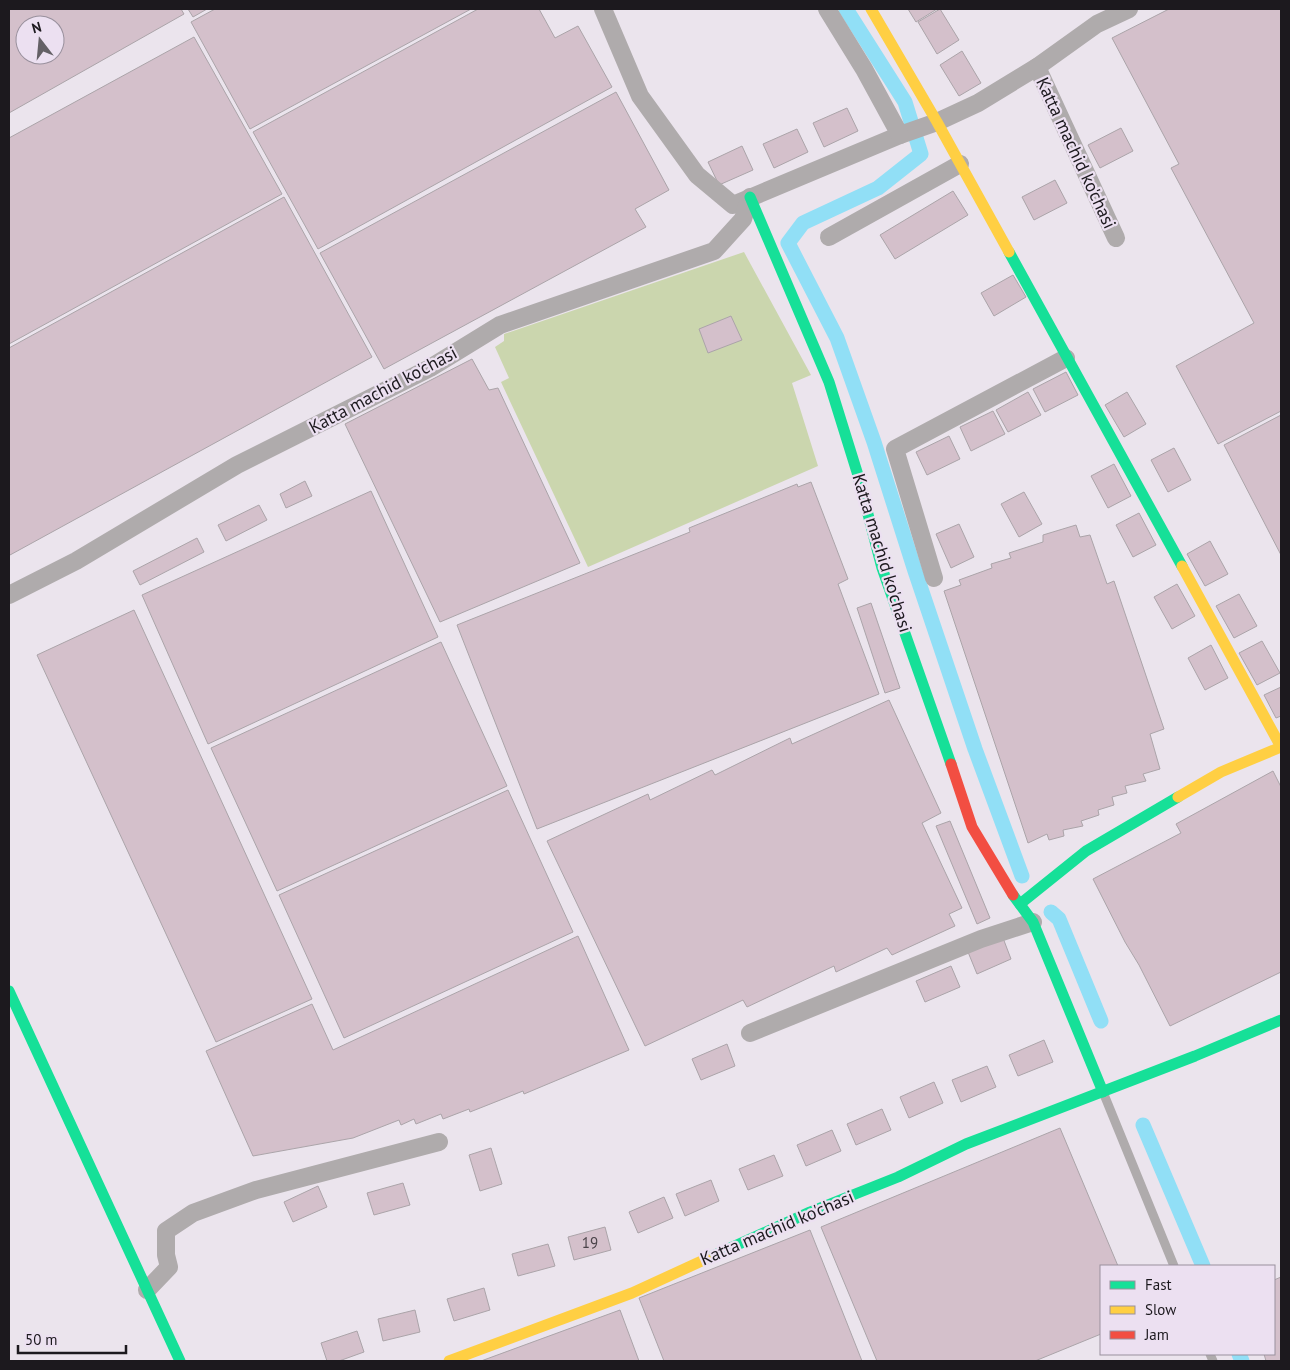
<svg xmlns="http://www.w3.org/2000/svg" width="1290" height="1370" viewBox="0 0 1290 1370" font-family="'PT Sans',sans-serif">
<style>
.green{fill:#cbd6ae}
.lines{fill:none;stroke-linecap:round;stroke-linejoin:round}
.canal{stroke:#91dff6;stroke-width:15}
.building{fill:#d4c0cb;stroke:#aba4a9;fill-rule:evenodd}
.lane{stroke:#afabac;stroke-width:9}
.street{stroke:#afabac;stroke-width:18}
.fast{stroke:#16e098;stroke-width:11}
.slow{stroke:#ffcf43;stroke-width:11}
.jam{stroke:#f24e42;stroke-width:11}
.labels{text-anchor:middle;stroke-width:4.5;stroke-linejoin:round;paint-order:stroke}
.number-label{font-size:15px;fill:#4a4349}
.street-label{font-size:18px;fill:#1c191e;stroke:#ece0f1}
</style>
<rect width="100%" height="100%" fill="#ebe4ed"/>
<path class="green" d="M744,252L811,375L792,383L818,466L588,567L501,382L509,378L495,347L504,341V334Z"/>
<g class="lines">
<g class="canal">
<path d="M846,9L905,102L921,154L878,188L803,223L788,243L837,338L874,442L915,571L975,749L1022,876"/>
<path d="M1051,912L1059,919L1101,1021"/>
<path d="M1143,1125L1203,1266"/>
<path d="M1239,1354L1242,1361"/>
</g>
</g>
<g class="building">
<path d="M9,9H181L184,14L9,113ZM25,25H55V55H25Z"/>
<path d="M188,9H207L193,17Z"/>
<path d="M215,9H471L250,129L191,22Z"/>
<path d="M478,9H539L555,38L578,26L612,87L318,249L253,132Z"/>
<path d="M908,9H937L916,22Z"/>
<path d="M940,9L959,40L937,54L918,22Z"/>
<path d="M1169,9H1281V411L1218,444L1176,366L1254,323L1171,168L1179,164L1112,38Z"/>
<path d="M194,37L282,194L9,344V138Z"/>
<path d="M962,51L981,83L959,96L940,65Z"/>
<path d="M616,92L669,190L635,209L646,227L384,369L320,253Z"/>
<path d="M847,108L858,131L824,147L813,123Z"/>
<path d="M1121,128L1133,151L1100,168L1088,145Z"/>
<path d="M797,129L808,152L774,168L763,144Z"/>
<path d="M742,146L753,170L719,185L708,162Z"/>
<path d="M1055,180L1067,203L1034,220L1022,197Z"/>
<path d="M953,191L968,215L895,259L880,235Z"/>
<path d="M284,197L372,357L10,555L9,553V348Z"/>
<path d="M1013,275L1026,297L994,316L981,293Z"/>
<path d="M731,316L742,340L708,353L699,329Z"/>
<path d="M472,359L489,390L498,388L580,563L440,622L345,424Z"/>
<path d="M1066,372L1078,395L1045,412L1033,389Z"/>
<path d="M1028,392L1041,415L1008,432L996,410Z"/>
<path d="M1127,392L1146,424L1124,437L1105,405Z"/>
<path d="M993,411L1005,434L971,451L960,427Z"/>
<path d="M1281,415V555L1224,445Z"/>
<path d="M949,436L960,459L927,475L916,452Z"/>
<path d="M1174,448L1191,480L1168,492L1151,460Z"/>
<path d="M1114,464L1131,496L1108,508L1091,476Z"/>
<path d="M305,481L312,496L286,508L280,494Z"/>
<path d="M811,482L848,579L838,584L879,694L537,829L457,625L690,532L689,528L797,484L798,487Z"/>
<path d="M371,491L438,637L208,744L142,595Z"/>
<path d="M1024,492L1042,524L1019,537L1001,504Z"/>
<path d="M259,505L267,520L226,541L218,525Z"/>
<path d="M1139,513L1156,545L1133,557L1116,525Z"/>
<path d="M959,524L974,557L951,568L936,534Z"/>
<path d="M1076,525L1080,537L1090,535L1107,584L1114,581L1164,729L1150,734L1160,769L1143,774L1146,781L1125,786L1127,793L1112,797L1114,805L1098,810L1099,815L1081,821L1083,826L1063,830L1064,836L1049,840L1047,834L1028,843L944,591L961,585L959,580L992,568L991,564L1011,558L1009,553L1043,542V535Z"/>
<path d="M197,538L204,552L140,585L133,571Z"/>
<path d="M1210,541L1228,574L1205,586L1187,554Z"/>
<path d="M1177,584L1195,616L1172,629L1154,597Z"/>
<path d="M1239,594L1257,626L1234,638L1216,606Z"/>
<path d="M871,603L900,688L885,693L857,608Z"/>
<path d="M134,610L312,999L216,1042L37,655Z"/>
<path d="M1262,641L1280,673L1257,685L1239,653Z"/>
<path d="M441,642L507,786L277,891L211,748Z"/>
<path d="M1211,645L1228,678L1205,690L1188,658Z"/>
<path d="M1281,687V716L1276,718L1264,695Z"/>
<path d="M889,700L941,813L922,823L962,908L949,914L955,926L892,955L887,948L836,972L834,966L747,1007L743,1000L645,1046L547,841L648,794L650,800L712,770L715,775L790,738L792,744Z"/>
<path d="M1273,771L1281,787V972L1170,1026L1139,965L1125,942L1093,879L1181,833L1176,824Z"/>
<path d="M508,790L573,932L344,1038L279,895Z"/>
<path d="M950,821L990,918L977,924L936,826Z"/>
<path d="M578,936L629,1050L524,1094L523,1091L470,1112L469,1109L443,1119L441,1114L416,1124L414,1119L401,1125L399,1120L353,1138L253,1156L206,1051L312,1004L333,1050Z"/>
<path d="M1003,938L1011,959L977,974L968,952Z"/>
<path d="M951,966L960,987L925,1002L916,981Z"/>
<path d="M1044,1040L1053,1062L1018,1076L1009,1055Z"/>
<path d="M727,1044L735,1066L701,1080L692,1059Z"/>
<path d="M987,1066L996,1087L961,1102L952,1080Z"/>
<path d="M934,1082L943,1103L909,1118L900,1097Z"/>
<path d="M882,1109L891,1130L856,1145L847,1124Z"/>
<path d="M1060,1128L1118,1266H1101V1334L1035,1361H877L821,1227Z"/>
<path d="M832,1130L841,1151L806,1166L797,1145Z"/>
<path d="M491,1148L502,1184L480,1191L469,1155Z"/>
<path d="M774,1155L783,1176L748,1190L739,1169Z"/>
<path d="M711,1180L719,1201L685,1216L676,1194Z"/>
<path d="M403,1183L410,1205L374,1215L367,1193Z"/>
<path d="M318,1186L327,1207L293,1222L284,1202Z"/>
<path d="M664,1197L673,1218L638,1233L629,1212Z"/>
<path d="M605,1227L611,1250L574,1260L568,1237Z"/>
<path d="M810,1230L862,1361H664L639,1298Z"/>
<path d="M548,1244L555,1266L518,1276L512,1254Z"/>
<path d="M1281,1277V1361H1266L1264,1354H1274V1280Z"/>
<path d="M484,1288L490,1310L454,1321L447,1299Z"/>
<path d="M415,1310L420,1332L383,1341L378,1319Z"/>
<path d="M620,1310L639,1361H481Z"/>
<path d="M357,1331L364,1352L339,1361H327L321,1343Z"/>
</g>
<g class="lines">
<g class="lane">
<path d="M1103,1092L1174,1266"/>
<path d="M1210,1354L1213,1361"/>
</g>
<g class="street">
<path d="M603,9L640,96L697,175L733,205L900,135L937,122L978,103L1037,67L1097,24L1129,9"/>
<path d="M827,9L864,69L900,135"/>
<path d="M1037,67L1116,238"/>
<path d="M829,237L960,164"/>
<path d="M934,578L895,449L1066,358"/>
<path d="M9,595L76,561L237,465L430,368L500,325L714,251L743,219L750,197"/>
<path d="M750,1033L981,939L1033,922"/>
<path d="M147,1290L169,1267L166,1255V1231L193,1213L256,1190L439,1142"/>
</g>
<g class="fast">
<path d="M750,197L829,382L857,472L882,568L951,764"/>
<path d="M1009,252L1182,566"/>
<path d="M1013,895L1033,922L1103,1092"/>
<path d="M1020,904L1086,851L1178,797"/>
<path d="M9,991L180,1361"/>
<path d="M706,1259L810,1212L898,1177L966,1144L1195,1056L1281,1020"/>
</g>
<g class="slow">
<path d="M871,9L937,122L1009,252"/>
<path d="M1178,797L1221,772L1281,747L1182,566"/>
<path d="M449,1361L632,1293L706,1259"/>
</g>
<path class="jam" d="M951,764L972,827L1013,895"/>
</g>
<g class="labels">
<g class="number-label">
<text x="590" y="1248">19</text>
</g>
<g class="street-label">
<text transform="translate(1076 153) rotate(65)" y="6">Katta machid ko'chasi</text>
<text transform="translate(383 390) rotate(-28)" y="6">Katta machid ko'chasi</text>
<text transform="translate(882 553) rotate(73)" y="6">Katta machid ko'chasi</text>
<text transform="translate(777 1228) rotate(-23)" y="6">Katta machid ko'chasi</text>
</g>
</g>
<rect width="1290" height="1370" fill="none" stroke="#1c191e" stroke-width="20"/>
<rect x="1100" y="1265" width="175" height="90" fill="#ece0f1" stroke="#99909d"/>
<rect x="1110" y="1281" width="25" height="8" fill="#16e098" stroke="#99909d"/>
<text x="1145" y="1290" font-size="15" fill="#1c191e">Fast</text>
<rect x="1110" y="1306" width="25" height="8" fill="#ffcf43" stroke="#99909d"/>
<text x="1145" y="1315" font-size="15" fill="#1c191e">Slow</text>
<rect x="1110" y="1331" width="25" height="8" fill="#f24e42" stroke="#99909d"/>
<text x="1145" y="1340" font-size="15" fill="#1c191e">Jam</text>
<g transform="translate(40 40) rotate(344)"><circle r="24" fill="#ece0f1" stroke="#99909d"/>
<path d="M0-4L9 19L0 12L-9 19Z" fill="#646066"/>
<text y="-8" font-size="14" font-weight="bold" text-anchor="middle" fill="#1c191e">N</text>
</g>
<path d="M18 1345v8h108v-8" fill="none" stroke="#1c191e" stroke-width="2.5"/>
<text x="25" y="1345" font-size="15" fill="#1c191e" stroke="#ece0f1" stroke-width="4" paint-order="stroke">50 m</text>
</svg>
